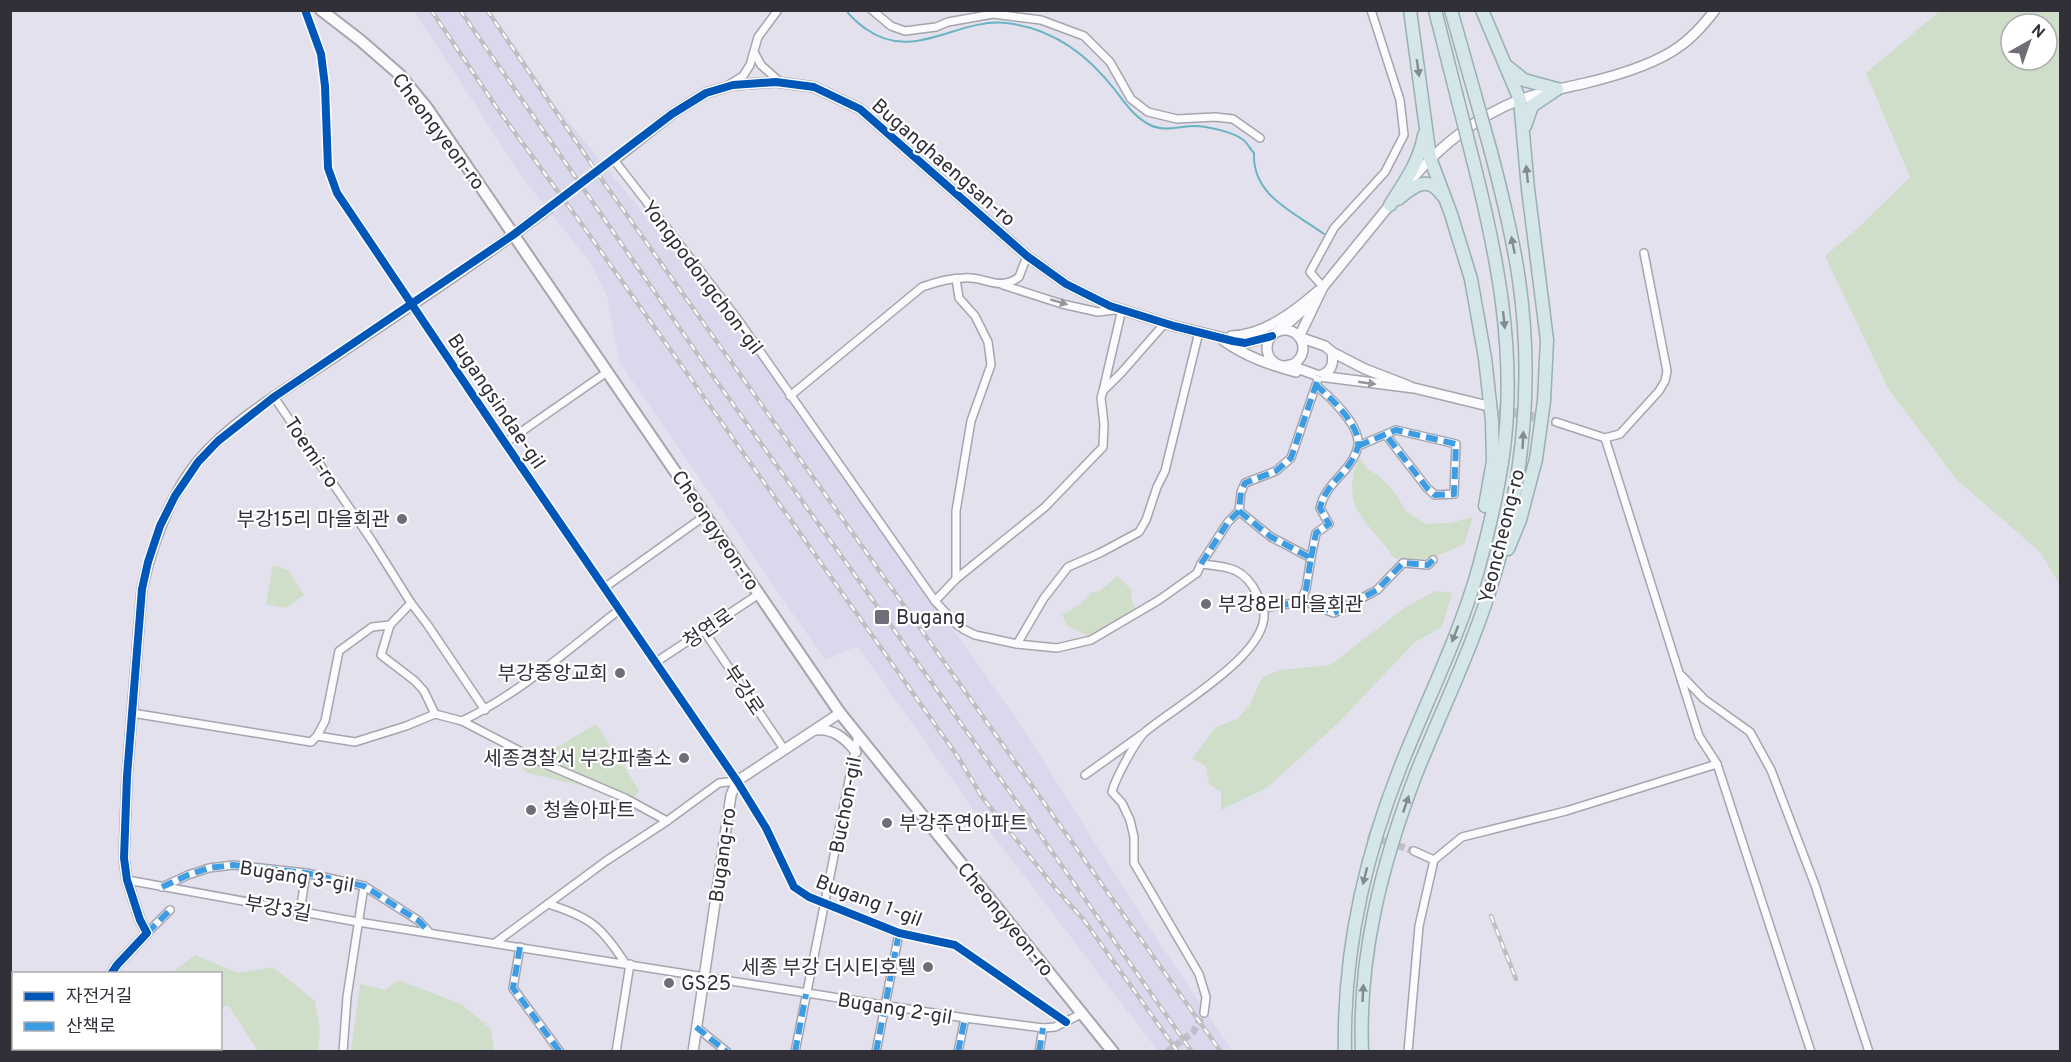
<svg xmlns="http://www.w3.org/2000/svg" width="2071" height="1062" viewBox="0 0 2071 1062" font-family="Overpass,'Noto Sans KR',sans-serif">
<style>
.built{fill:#dad8ed}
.green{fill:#cedec8;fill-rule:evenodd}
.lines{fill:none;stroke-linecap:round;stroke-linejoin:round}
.stream{stroke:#6ab4c1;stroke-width:2}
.minor-tunnel{stroke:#bfbec9;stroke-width:7;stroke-dasharray:7 3.5;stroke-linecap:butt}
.tertiary-tunnel{stroke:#bfbec9;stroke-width:9;stroke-dasharray:9 4.5;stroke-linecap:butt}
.minor-casing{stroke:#a6a5ae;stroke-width:10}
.tertiary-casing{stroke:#a6a5ae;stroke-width:12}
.secondary-casing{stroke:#a6a5ae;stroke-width:14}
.trunk-casing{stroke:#99afb4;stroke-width:15}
.minor{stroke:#fbfafc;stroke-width:7}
.tertiary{stroke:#fbfafc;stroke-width:9}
.secondary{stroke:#fbfafc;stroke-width:10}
.trunk{stroke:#d4e6e8;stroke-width:12}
.rail-casing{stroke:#bfbfc2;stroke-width:4.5}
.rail{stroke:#fff;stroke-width:2;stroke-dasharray:7;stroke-linecap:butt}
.trunk-bridge-casing{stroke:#99afb4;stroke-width:15;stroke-linecap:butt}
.trunk-bridge{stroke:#d4e6e8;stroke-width:12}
.quiet{stroke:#3e9de2;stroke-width:6;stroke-dasharray:12 6;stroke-linecap:butt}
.cycleway-casing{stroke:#fff;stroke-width:11}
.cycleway{stroke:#0057b8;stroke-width:8}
.oneway{fill:#828b90}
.oneway2{fill:#96959a}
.poi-dot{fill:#6f6e78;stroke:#fff;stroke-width:2}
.labels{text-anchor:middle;stroke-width:4.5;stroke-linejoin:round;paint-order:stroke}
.street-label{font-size:20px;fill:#313039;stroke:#fff}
.poi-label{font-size:20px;fill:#313039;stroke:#fff;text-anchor:start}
</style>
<rect width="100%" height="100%" fill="#e2e1ed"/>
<path class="built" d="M414,11H491L555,105L633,201L723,305L1020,724L1140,914L1232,1051H1158L979,817L857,646L825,660L620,363L607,296L590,262L525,181Z"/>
<g class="green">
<path d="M1940,11H2060V585L2040,552L1956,479L1889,390L1825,256L1859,227L1910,177L1866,73ZM2011,24H2047V60H2011Z"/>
<path d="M1359,458L1368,469L1380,477L1395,493L1406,511L1425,524L1450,523L1473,517L1464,544C1445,554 1416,565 1394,558C1384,542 1369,529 1359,513C1349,498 1351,473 1359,458Z"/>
<path d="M273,565L288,570L304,595L286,608L266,604Z"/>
<path d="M1117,576L1132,590L1131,599L1135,608L1131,614L1091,638L1068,626L1062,615L1079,605L1092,592H1099Z"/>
<path d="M1435,591L1452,593L1442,627L1415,642L1338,723L1268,787L1221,810V792L1209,784L1206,766L1192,759L1216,727L1237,719L1249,706L1262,677L1281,670L1330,665L1406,607Z"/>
<path d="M596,724L639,790L635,798L528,773L523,768Z"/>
<path d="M195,955L238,973L273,967L315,1001L320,1030L318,1051H258L229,1006L221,1007L220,974L172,973Z"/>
<path d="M398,980L461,1004L491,1029L494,1051H351L360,984L385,990Z"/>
</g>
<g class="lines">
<path class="stream" d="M846,10C852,19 858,23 866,29C914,63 956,18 1006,23C1052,28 1088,55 1115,90C1126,104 1134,117 1150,125C1164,132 1180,126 1195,126C1206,126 1233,132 1242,139C1247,142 1250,149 1254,153C1252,196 1294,212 1324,234"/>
<g class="minor-tunnel">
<path d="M1368,836L1414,851"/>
<path d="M1167,1052L1193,1032L1204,1013"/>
</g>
<g class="tertiary-tunnel">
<path d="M548,209L614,160"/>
<path d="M1486,406L1556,422"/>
</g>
<g class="minor-casing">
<g id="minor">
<path d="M305,10L321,54L325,86L328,168L337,193L505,443L737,781L766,828L794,887L809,897L899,933L955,945L1066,1022"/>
<path d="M872,10L891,26L905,31L936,27L948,22L993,14L1041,20L1084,36L1110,62L1131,99L1148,112L1177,119L1215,117L1233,119L1260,138"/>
<path d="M755,54L761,65L780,82"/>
<path d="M730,84L743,76L750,65L758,37L778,10"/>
<path d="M614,160L736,317L935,601L956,624L963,629L975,635L1017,644L1044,598L1068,567L1100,553L1139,532L1146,520L1157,487L1165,471L1199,332"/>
<path d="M1003,285L1062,304L1098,312L1122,309L1103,391"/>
<path d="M1323,287L1310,272L1334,228L1385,172L1404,135L1400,100L1371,10"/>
<path d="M790,396L922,287C936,282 949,278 964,278C985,276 999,292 1019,277L1027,256"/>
<path d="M274,397L372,541L411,603L390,625L372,627L339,651L325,721L317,736"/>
<path d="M1556,422L1605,438L1620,434L1659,391L1665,381L1667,371L1644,253"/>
<path d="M1605,438L1699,736L1717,764L1811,1052"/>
<path d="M505,443L607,372"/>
<path d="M1358,446L1396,430L1456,444L1454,494L1435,495L1427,488L1386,435"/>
<path d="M1239,511L1271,537L1311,558L1306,589L1300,602L1264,608"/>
<path d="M1311,558L1316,533L1329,524L1320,508C1324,491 1334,483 1345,470C1351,463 1356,455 1358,446C1361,426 1331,398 1317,386"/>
<path d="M1201,564L1228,522L1239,511L1241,492L1245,483L1276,471L1291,458L1319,376"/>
<path d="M956,579L1045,507L1103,447L1104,424L1101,398L1103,391L1122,372L1165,323"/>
<path d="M604,588L706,515"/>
<path d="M935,601L956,579V511L971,421L991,365L988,342L975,316L959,298L956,279"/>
<path d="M1300,602L1309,603L1334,613L1377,590L1403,563L1428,565L1433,560"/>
<path d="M411,603L427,624L485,710"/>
<path d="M619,610C569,649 520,693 462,721L543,763L625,798L667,821L719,783L737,781"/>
<path d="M390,625L381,655L415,681L424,691L435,714"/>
<path d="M704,631L784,749"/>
<path d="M1017,644L1057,648L1091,640L1159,600L1197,573L1201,564C1228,567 1244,567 1257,594C1259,598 1262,603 1263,607C1276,651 1174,707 1145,732C1136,740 1115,779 1112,792L1122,803L1130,820L1134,837V863L1199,974L1206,997L1204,1013"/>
<path d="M656,662L759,594"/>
<path d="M1682,676L1704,699L1750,732L1771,770L1815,885L1869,1052"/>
<path d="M132,713L311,742L317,736L355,742L406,726L435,714L462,721"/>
<path d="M1085,775L1141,735"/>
<path d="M1414,851L1434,860"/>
<path d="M127,880L358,922L965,1018L1043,1028L1055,1027L1083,1013"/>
<path d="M162,887L188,875L209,868L233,865L306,873L364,886L419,921L429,932"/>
<path d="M548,904C590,917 601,926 625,963"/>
<path d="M300,912L306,873"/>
<path d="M147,933L170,910"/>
<path d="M495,943L606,861L667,821"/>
<path d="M520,947L513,988L560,1052"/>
<path d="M696,1027L727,1052"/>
<path d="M343,1052L347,997L364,886"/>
<path d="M616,1052L630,964"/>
<path d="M795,1052L858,735"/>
<path d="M876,1052L899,933"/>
<path d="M958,1052L965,1018"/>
<path d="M1039,1052L1043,1028"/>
<path d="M1408,1052L1419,926L1434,860L1462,837L1566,811L1717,764"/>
</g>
</g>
<g class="tertiary-casing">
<g id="tertiary">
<path d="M614,160L672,114L706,93L733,85L776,82L814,87L860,109L1027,256L1066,284L1110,306L1174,326L1245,343L1272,336"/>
<path d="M1410,181C1440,146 1476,117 1519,100C1541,92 1564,88 1586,83C1615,76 1656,64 1680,46C1693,37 1705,23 1715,10"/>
<path d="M1280,330L1309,305"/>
<circle cx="1285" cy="348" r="18"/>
<path d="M1231,336C1264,335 1294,312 1318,291"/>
<path d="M1224,341C1247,357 1270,365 1296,372"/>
<path d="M1332,352L1365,369L1409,386"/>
<path d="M1289,365L1319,376C1332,372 1334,364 1332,352L1325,346L1299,337L1323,287L1393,201"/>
<path d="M1319,376L1414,388L1484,405"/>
<path d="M815,730C833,728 845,738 856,752"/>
<path d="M111,974L117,965L147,933L140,920L127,880L124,858L127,776L142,589C152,544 168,498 198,461C233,420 283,391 327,362C401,312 477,263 548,209"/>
<path d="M56,1052L58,1048"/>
<path d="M693,1052L731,795L737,781L840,713"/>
</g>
</g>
<g class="secondary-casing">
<path id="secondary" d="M321,10L360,40L399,74L427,108L840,713L1113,1052"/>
</g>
<g class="trunk-casing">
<g id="trunk">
<path d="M1410,10L1430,158L1451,214L1471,279L1485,358L1492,421L1493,461L1485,506"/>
<path d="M1435,10L1458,101"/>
<path d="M1451,10L1475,95"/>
<path d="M1482,10L1520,100L1528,189L1547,340L1544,401L1536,459L1520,520L1508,549"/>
<path d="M1508,67L1524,80L1557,89"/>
<path d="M1525,126L1532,106L1557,89"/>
<path d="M1398,199C1414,186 1428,174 1443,196"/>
<path d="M1390,205C1404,183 1420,161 1424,135"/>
<path d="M1345,1052C1343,953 1364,859 1400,768C1426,702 1459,637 1478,570C1489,530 1499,488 1504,448C1516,350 1497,254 1473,160"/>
<path d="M1362,1052C1358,956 1382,863 1416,774C1443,707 1476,640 1496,570C1524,476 1533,378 1519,280C1513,237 1502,194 1491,152"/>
</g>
</g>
<use href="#minor" class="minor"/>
<use href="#tertiary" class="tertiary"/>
<use href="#secondary" class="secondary"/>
<use href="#trunk" class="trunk"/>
<g class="rail-casing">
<g id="rail">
<path d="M431,10L497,108L583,226L958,757L982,797L1056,889L1084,920L1178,1052"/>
<path d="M460,10L710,372L1027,816L1192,1052"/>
<path d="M487,10L607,187L1221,1052"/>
<path d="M1491,916L1516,979"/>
</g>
</g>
<use href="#rail" class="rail"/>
<g class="trunk-bridge-casing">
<g id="trunk-bridge">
<path d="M1475,95L1491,152"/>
<path d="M1458,101L1473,160"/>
</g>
</g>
<use href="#trunk-bridge" class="trunk-bridge"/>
<g class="quiet">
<path d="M1358,446L1396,430L1456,444L1454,494L1435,495L1427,488L1386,435"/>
<path d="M1239,511L1271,537L1311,558L1306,589L1300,602L1264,608"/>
<path d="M1311,558L1316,533L1329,524L1320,508C1324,491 1334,483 1345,470C1351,463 1356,455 1358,446C1361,426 1331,398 1317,386"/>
<path d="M1201,564L1228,522L1239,511L1241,492L1245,483L1276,471L1291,458L1319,376"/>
<path d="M1300,602L1309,603L1334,613L1377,590L1403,563L1428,565L1433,560"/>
<path d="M162,887L188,875L209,868L233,865L306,873L364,886L419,921L429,932"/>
<path d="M147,933L170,910"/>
<path d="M520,947L513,988L560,1052"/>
<path d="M696,1027L727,1052"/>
<path d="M795,1052L806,994"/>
<path d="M876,1052L899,933"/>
<path d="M958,1052L965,1018"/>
<path d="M1039,1052L1043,1028"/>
</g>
<g class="cycleway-casing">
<g id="cycleway">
<path d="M305,10L321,54L325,86L328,168L337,193L505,443L737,781L766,828L794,887L809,897L899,933L955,945L1066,1022"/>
<path d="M111,974L117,965L147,933L140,920L127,880L124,858L127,776L142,589L148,562L160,526L175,496L198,462L218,441L274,397L513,235L672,114L706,93L733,85L776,82L814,87L860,109L1027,256L1066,284L1110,306L1174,326L1233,341L1245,343L1272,336"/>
</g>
</g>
<use href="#cycleway" class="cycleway"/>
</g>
<defs><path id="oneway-solid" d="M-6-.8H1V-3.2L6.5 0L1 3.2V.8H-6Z" transform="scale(1.5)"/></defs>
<g class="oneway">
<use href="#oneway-solid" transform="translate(1418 68) rotate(82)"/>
<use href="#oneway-solid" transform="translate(1527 174) rotate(-96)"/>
<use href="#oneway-solid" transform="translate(1513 245) rotate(-101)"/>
<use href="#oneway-solid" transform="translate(1504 320) rotate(84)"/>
<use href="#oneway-solid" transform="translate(1523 440) rotate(-87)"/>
<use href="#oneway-solid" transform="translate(1455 634) rotate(111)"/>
<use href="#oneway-solid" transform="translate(1406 804) rotate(-71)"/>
<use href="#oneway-solid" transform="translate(1365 876) rotate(104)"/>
<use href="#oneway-solid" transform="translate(1363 993) rotate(-87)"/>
</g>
<g class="oneway2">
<use href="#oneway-solid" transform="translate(1059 302) rotate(16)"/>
<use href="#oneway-solid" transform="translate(1367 383) rotate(8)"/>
</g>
<g class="poi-dot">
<circle cx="402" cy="519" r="6"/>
<circle cx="1206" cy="604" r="6"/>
<rect x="874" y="609" width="16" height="16" rx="3"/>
<circle cx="620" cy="673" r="6"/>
<circle cx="684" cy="758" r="6"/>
<circle cx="531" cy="810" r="6"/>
<circle cx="887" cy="823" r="6"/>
<circle cx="928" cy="967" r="6"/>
<circle cx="669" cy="983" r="6"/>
</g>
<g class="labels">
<g class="street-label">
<text transform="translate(439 131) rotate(53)" y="7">Cheongyeon-ro</text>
<text transform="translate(944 162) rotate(41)" y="7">Buganghaengsan-ro</text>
<text transform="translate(703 277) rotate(53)" y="7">Yongpodongchon-gil</text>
<text transform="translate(497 401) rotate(56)" y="7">Bugangsindae-gil</text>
<text transform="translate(312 452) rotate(56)" y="7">Toemi-ro</text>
<text transform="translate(716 530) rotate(56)" y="7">Cheongyeon-ro</text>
<text transform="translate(1501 536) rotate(-76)" y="7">Yeoncheong-ro</text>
<text transform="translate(708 628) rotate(-34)" y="7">청연로</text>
<text transform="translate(744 690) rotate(56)" y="7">부강로</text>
<text transform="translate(845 805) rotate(-79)" y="7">Buchon-gil</text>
<text transform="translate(722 855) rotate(-82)" y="7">Bugang-ro</text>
<text transform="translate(297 876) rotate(9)" y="7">Bugang 3-gil</text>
<text transform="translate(869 900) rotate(21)" y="7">Bugang 1-gil</text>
<text transform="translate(278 908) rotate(10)" y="7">부강3길</text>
<text transform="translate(1006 919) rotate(51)" y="7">Cheongyeon-ro</text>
<text transform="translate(895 1008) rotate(9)" y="7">Bugang 2-gil</text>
</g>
<g class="poi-label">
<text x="390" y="526" text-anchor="end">부강15리 마을회관</text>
<text x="1218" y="611">부강8리 마을회관</text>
<text x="896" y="624">Bugang</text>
<text x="608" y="680" text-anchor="end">부강중앙교회</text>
<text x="672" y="765" text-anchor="end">세종경찰서 부강파출소</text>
<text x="543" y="817">청솔아파트</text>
<text x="899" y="830">부강주연아파트</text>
<text x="916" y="974" text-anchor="end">세종 부강 더시티호텔</text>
<text x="681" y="990">GS25</text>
</g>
</g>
<rect width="2071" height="1062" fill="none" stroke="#313039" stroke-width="24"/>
<rect x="12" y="972" width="210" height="78" fill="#ffffff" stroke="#adacb0" stroke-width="1.5"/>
<rect x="24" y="992" width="30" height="9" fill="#0057b8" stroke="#adacb0" stroke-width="1.5"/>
<text x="66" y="1002" font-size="18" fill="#313039">자전거길</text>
<rect x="24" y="1022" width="30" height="9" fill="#3e9de2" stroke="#adacb0" stroke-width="1.5"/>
<text x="66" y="1032" font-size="18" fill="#313039">산책로</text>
<g transform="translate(2029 42) rotate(40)"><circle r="28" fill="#ffffff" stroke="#adacb0" stroke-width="1.5"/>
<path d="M0-4.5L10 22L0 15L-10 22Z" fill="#6f6e78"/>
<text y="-9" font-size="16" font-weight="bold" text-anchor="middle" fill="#313039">N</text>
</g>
</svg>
